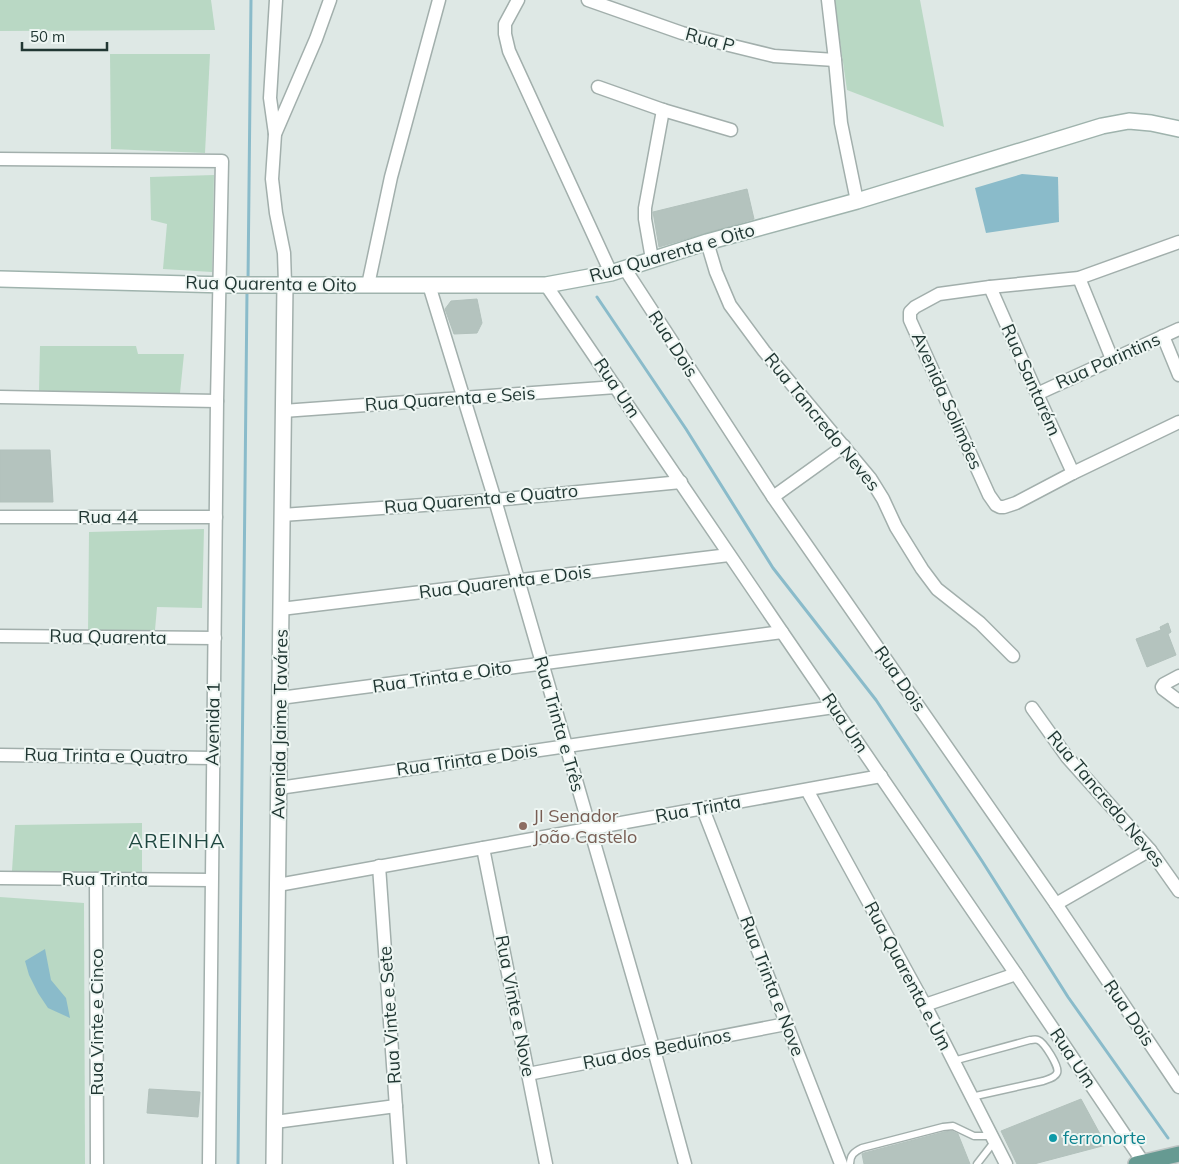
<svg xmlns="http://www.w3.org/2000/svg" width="1179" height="1164" viewBox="0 0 1179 1164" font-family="Mulish,sans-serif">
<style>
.green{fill:#b9d8c4}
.water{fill:#8abbca}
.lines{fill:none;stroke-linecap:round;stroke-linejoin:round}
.stream{stroke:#8abbca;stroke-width:3}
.building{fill:#b4c3be;stroke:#b2c1bc}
.service-casing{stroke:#a2afac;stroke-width:9}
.minor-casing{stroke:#a2afac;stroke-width:15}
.tertiary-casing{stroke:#a2afac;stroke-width:18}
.secondary-casing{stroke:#9fb3ad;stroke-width:18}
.primary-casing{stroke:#bcc3c2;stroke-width:18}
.service{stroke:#fff;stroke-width:6}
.minor{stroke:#fff;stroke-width:12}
.tertiary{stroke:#fff;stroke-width:15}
.secondary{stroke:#fff;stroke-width:15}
.primary{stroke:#669a92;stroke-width:15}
.education-dot{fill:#8d6e63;stroke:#eef6f3;stroke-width:2}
.culture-dot{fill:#0f9aa8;stroke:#eef6f3;stroke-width:2}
.labels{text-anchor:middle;stroke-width:4;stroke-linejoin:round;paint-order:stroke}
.street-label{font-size:18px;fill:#213733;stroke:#eef6f3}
.education-label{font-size:18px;fill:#785e54;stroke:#eef6f3;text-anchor:start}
.culture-label{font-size:18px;fill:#0d838f;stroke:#eef6f3;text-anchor:start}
.quarter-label{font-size:20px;letter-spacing:1px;fill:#1f4740;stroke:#eef6f3}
</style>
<rect width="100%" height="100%" fill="#dee8e5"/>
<g class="green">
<path d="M0,0H211L215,30L0,31Z"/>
<path d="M834,0H920L944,127L847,90Z"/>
<path d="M110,54H210L205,153L111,149Z"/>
<path d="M214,175L212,272L163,269L167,224L151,220L150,177Z"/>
<path d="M40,346H136L138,354H184L180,393L39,391Z"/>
<path d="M204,529L202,608L157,607L155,630L88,632L89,532Z"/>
<path d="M142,823V873L12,871L15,825Z"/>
<path d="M0,897L84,903L85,1164H0Z"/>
</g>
<g class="water">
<path d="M1022,174L1058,177L1059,222L986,233L975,188Z"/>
<path d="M45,949L51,980L66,998L70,1018L48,1008L38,993L29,975L25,961Z"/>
</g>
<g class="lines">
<g class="stream">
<path d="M248,282L251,0"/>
<path d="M597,297L686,429L773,568L876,700L982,861L1068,997L1168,1138"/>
<path d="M238,1164L247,291"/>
</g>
</g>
<g class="building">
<path d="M747,189L754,219L659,247L653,212Z"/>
<path d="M477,299L482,323L477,333L454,334L445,309L451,301Z"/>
<path d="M0,450H50L53,502H0Z"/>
<path d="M1168,623L1171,632L1168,634L1176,655L1147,667L1136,639L1161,630L1160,627Z"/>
<path d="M149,1089L200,1092L198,1117L147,1113Z"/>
<path d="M1081,1099L1106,1145L1034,1164H1017L1001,1131Z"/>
<path d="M952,1131L958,1134L970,1164H864L862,1154L864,1153L944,1132Z"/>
</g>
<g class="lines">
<g class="service-casing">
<g id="service">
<path d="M953,1061L1030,1040C1033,1040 1035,1039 1038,1040C1044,1042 1060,1067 1057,1073C1055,1078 1048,1079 1043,1081L971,1097"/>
<path d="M850,1164C850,1155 854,1152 862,1148L943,1127L953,1126L974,1136H991"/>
<path d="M977,1164L994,1142"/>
</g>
</g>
<g class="minor-casing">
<g id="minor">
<path d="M518,0L505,24V34L509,51L611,273"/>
<path d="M588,0L682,33L729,45L774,56L835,60"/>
<path d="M828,0L835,60L841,123L857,201"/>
<path d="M598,87L663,110L731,130"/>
<path d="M275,134L270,98L276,0"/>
<path d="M0,159L222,161L217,401L209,1164"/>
<path d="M707,242L716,272L730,305L764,351L870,478L883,499L896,527L922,569L937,589L980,623L1013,656"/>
<path d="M1179,242L1079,278L990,287L939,294L915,307L910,312V320L989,495L996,505L1000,507H1004L1016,503L1073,473L1179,422"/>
<path d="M652,259L645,219V208L663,110"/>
<path d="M625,269L773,497L1056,904L1179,1087"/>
<path d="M1079,278L1112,359"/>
<path d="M285,284L284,253L276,213L272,179L275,134L316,39L330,0"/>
<path d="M368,285L391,177L439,0"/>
<path d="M429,285L495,500L654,1050L685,1164"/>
<path d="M546,285L782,632L1016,974L1143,1162"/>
<path d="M990,287L1037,394L1073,473"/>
<path d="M1163,336L1179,375"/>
<path d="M1037,394L1179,329"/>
<path d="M0,397L217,401"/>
<path d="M283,411L616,387"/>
<path d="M773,497L844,446"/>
<path d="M282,515L495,500L681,482"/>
<path d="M0,517H216"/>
<path d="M281,609L729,555"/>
<path d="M0,636L215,638"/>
<path d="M1179,676L1164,684L1162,687L1163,689L1179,701"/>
<path d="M280,698L782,632"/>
<path d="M1032,708L1067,757L1150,850L1179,891"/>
<path d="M0,755L212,758"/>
<path d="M279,788L834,707"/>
<path d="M807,790L925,1005L1006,1164"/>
<path d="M703,809L841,1164"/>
<path d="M483,848L546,1164"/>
<path d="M379,866L400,1164"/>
<path d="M0,878L211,880"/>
<path d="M96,879L97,1164"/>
<path d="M278,885L881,776"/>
<path d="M1056,904L1150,850"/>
<path d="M925,1005L1016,974"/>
<path d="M528,1074L786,1024"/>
<path d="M275,1122L396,1106"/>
</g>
</g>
<g class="tertiary-casing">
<path id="tertiary" d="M274,1164L285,284"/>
</g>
<g class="secondary-casing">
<path id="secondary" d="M0,279L227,285H546L611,273L707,242L857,201L1102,126L1129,121L1151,123L1179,129"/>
</g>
<g class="primary-casing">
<path id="primary" d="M1136,1164L1179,1154"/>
</g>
<use href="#service" class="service"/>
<use href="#minor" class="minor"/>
<use href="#tertiary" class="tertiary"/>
<use href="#secondary" class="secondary"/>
<use href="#primary" class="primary"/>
</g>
<circle class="education-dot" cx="523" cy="826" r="5"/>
<circle class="culture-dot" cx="1053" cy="1138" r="5"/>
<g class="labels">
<g class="street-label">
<text transform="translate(710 40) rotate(15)" y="6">Rua P</text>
<text transform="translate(672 253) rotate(-16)" y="6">Rua Quarenta e Oito</text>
<text transform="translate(271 284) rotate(1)" y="6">Rua Quarenta e Oito</text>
<text transform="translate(673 344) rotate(57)" y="6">Rua Dois</text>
<text transform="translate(1108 361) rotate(-24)" y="6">Rua Parintins</text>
<text transform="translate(1031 380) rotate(66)" y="6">Rua Santarém</text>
<text transform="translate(617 388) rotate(56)" y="6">Rua Um</text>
<text transform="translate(450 399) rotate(-4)" y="6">Rua Quarenta e Seis</text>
<text transform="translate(947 401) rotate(66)" y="6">Avenida Solimões</text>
<text transform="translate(822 422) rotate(51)" y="6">Rua Tancredo Neves</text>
<text transform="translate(481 499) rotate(-5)" y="6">Rua Quarenta e Quatro</text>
<text x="108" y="523">Rua 44</text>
<text transform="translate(505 582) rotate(-7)" y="6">Rua Quarenta e Dois</text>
<text transform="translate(108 637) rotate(1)" y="6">Rua Quarenta</text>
<text transform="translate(442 677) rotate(-8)" y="6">Rua Trinta e Oito</text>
<text transform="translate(900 679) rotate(55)" y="6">Rua Dois</text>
<text transform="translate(845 723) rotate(56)" y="6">Rua Um</text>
<text transform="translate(213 724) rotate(-89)" y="6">Avenida 1</text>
<text transform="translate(280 724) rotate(-89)" y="6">Avenida Jaime Taváres</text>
<text transform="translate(559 724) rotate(74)" y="6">Rua Trinta e Três</text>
<text transform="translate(106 756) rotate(1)" y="6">Rua Trinta e Quatro</text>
<text transform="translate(467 760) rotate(-8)" y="6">Rua Trinta e Dois</text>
<text transform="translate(1106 799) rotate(50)" y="6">Rua Tancredo Neves</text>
<text transform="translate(698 809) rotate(-10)" y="6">Rua Trinta</text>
<text x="105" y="885">Rua Trinta</text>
<text transform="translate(908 976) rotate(62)" y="6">Rua Quarenta e Um</text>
<text transform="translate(772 986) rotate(69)" y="6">Rua Trinta e Nove</text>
<text transform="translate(515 1006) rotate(79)" y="6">Rua Vinte e Nove</text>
<text transform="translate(1129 1013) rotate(56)" y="6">Rua Dois</text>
<text transform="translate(390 1015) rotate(-94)" y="6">Rua Vinte e Sete</text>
<text transform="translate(97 1022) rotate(-90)" y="6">Rua Vinte e Cinco</text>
<text transform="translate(657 1049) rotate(-11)" y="6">Rua dos Beduínos</text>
<text transform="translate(1073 1058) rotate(56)" y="6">Rua Um</text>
</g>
<g class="education-label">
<text x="533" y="822">JI Senador<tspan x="533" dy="21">João Castelo</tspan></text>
</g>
<g class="culture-label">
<text x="1063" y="1144">ferronorte</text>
</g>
<g class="quarter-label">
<text x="177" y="848">AREINHA</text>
</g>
</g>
<path d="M22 42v8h85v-8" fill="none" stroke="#213733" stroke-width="2.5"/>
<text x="30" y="42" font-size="15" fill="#213733" stroke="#eef6f3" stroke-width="4" paint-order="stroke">50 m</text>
</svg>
